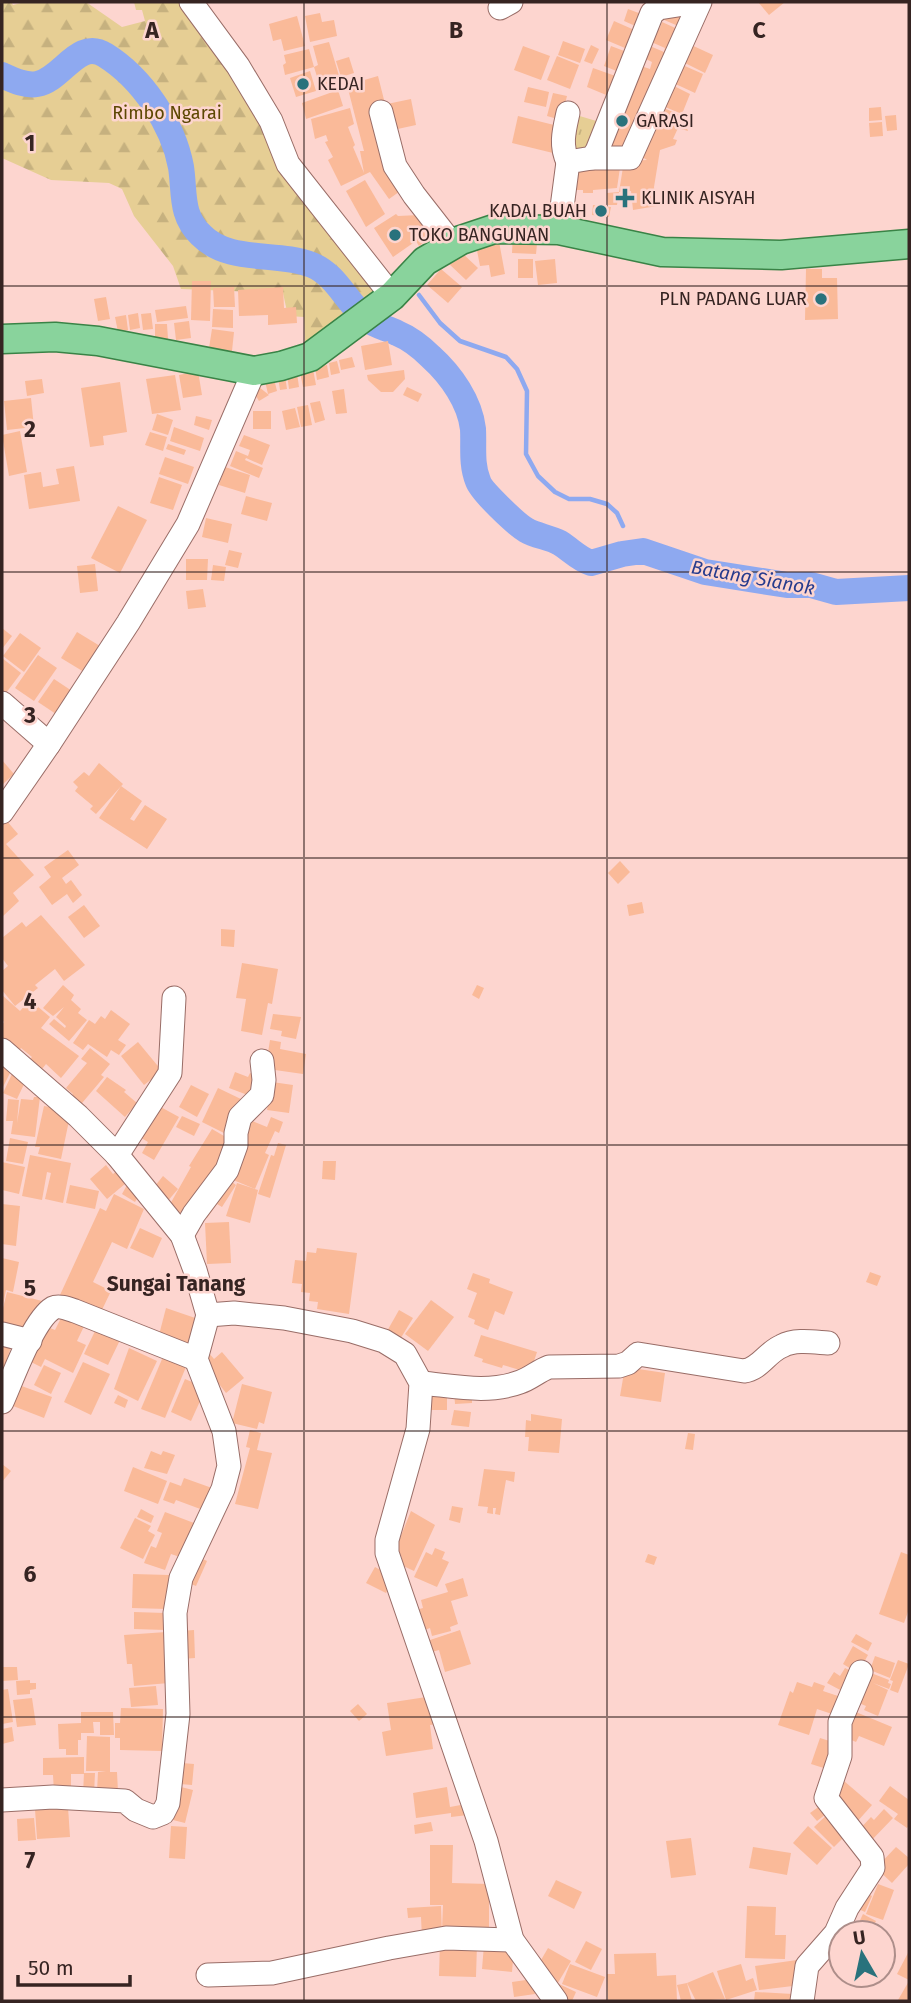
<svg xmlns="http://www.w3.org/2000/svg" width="911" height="2003" viewBox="0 0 911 2003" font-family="'Fira Sans',sans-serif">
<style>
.grass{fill:url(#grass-tufts)}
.forest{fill:url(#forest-firs)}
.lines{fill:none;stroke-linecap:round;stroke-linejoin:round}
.stream{stroke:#8ea9f0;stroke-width:4.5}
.river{stroke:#8ea9f0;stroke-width:26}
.building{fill:#faba99}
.minor-casing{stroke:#996d67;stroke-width:25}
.major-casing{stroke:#398346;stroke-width:31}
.minor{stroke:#fff;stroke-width:23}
.major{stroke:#89d39c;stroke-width:28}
.grid{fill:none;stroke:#362422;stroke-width:2;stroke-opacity:0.55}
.poi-dot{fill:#29727c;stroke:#fdd5cf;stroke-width:2.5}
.labels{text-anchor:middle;stroke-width:5;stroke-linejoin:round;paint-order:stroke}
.poi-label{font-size:18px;fill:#362422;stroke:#fdd5cf;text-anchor:start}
.park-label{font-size:18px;fill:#5d4702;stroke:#fdd5cf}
.water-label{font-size:19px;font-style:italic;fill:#263b8d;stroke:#fdd5cf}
.quarter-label{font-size:21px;font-weight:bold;fill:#362422;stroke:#fdd5cf}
.grid-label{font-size:23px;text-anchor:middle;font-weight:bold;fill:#362422;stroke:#fdd5cf;stroke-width:5;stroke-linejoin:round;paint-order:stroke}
</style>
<defs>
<pattern id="grass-tufts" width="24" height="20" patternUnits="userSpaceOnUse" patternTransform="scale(1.75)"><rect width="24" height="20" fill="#e6ce94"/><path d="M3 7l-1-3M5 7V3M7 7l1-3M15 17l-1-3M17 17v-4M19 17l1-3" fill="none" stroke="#c6b17f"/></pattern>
<pattern id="forest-firs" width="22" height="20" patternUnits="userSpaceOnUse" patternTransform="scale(1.75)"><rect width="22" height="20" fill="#e6ce94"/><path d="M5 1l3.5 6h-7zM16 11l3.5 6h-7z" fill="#c6b17f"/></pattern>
</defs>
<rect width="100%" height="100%" fill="#fdd5cf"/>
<path class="grass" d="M573,114L603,123L594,150L575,157Z"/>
<path class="forest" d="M2,2H11L13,5L25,2H86L122,27L145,21L142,10H136L134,2H184L288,146L390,280L306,366L304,317L288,316L283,293L181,289L173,266L134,216L122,189L109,183L51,180L2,158Z"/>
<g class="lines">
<path class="stream" d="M419,295L440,323L460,341L506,357L517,369L527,391L526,454L538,476L555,492L569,499H590L607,504L617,513L623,526"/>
<path class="river" d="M2,75C13,80 25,86 37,84C62,80 78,38 105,55C142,78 173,124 181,167C185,193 180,215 201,235C229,264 277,251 312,265C338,276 346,303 368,320C376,326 387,328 397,333C409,338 421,347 431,357C451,375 470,402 473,429C474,446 471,464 478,481C481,491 516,524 526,530C536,536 549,537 560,543C571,550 579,559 591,563L622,554L643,551L705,572L787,585H811L836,592L909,588"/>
</g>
<g class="building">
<path d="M758,2H785L769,15Z"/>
<path d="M696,4L685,29L662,19Z"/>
<path d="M628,9L644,15L640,28L624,21Z"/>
<path d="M320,13L322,22L334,20L337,36L310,42L305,16Z"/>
<path d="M297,16L305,46L284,51L281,39L273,41L269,24Z"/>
<path d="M614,21L639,32L632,51L606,40Z"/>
<path d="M662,22L682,31L628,156L606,147L638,65L650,69L652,62L644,58L650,46L664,52L665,48L649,41L654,28L659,30Z"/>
<path d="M563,41L585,49L580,63L558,55Z"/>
<path d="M329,42L340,79L320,86L314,67L285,75L283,65L286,63L284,55L309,49L314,67L318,65L313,46Z"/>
<path d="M687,43L713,55L705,73L679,60Z"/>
<path d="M591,45L599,49L592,64L584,61Z"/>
<path d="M523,46L550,56L541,80L514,70Z"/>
<path d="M611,46L632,54L624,74L604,66Z"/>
<path d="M557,56L579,65L570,89L547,80Z"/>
<path d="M349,57L354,73L341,77L336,61Z"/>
<path d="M678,63L703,74L695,93L669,81Z"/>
<path d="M593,68L621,78L611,97L587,87Z"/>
<path d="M310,71L316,91L296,97L290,78Z"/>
<path d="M378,76L406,187L389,199L370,172L341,186L328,160L333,157L325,142L328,141L326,135L315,139L311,119L350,108L354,124L348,127L355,145L353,147L364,173L360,151H364L347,85Z"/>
<path d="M668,83L690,94L682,114L658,104Z"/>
<path d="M528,87L549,92L546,107L524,102Z"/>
<path d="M338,90L343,106L306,119L302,103Z"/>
<path d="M553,93L567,96L561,120L547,116Z"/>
<path d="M411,99L416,125L393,130L387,104Z"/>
<path d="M657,105L682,116L688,131L678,128L673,139L677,140L675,145L660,150L654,187L657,206L633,210L631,191L619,192L624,161L647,160L636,153Z"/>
<path d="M881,107L882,120L869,121V108Z"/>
<path d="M896,115L897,130L887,131L885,116Z"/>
<path d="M518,116L558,126L553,153L512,143Z"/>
<path d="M882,122L883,136L870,137L869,123Z"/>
<path d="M621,161L617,188L593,190V193H583V190H574L578,167Z"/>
<path d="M365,180L385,214L366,227L346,191Z"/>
<path d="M619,192L617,205H608L607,193Z"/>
<path d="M593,205L611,207L609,217L592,215Z"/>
<path d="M396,214L398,216L419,215L433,235L419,246L416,241L393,257L374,228Z"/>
<path d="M513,233L538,234L536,254L512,253Z"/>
<path d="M498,236L505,274L491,277L489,265L480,266L475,240Z"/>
<path d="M460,251L478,268L466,280L448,263Z"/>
<rect x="518" y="259" width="15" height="19"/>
<path d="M555,259L557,283L538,285L535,261Z"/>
<path d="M441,269L462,287L448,303L427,285Z"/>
<path d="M806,269H822V278H837L838,319L805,320Z"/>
<path d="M192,281H211L210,321L191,320Z"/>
<path d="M234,287L235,307H214L213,288Z"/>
<path d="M283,287L284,308L296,307L297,323L268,325V315L239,316L238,290Z"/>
<path d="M106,297L110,319L98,321L94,299Z"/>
<path d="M186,306L188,318L157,322L155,310Z"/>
<path d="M213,309L233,310V328L212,327Z"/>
<path d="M138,313L140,328L130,330L128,315Z"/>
<path d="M151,313L153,329L143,330L141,314Z"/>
<path d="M126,315L128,330L118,332L115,317Z"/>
<path d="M189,321L191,338L176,340L174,323Z"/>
<path d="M155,324H167L168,339H155Z"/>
<path d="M212,329L234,332L232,351L209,348Z"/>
<path d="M388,341L392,365L365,370L361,346Z"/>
<path d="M352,357L355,367L341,370L339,360Z"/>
<path d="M337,361L340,373L331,375L329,363Z"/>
<path d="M327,365L329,377L317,380L315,367Z"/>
<path d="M313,369L316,385L303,387L300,372Z"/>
<path d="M404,370L405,379L393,392H381L368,380L367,375Z"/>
<path d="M198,371L202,395L183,398L179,375Z"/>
<path d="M297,373L299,387L289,389L287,374Z"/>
<path d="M175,375L181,410L152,414L146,379Z"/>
<path d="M285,376L287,389L280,390L278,377Z"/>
<path d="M42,379L44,393L27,396L25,381Z"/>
<path d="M274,379L277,391L268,394L265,381Z"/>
<path d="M120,382L127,432L103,436L104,445L90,447L81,388Z"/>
<path d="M259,387L269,395L259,401L254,393Z"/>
<path d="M407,387L422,394L418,402L403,395Z"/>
<path d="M344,389L347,413L336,414L332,391Z"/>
<path d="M31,398L34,427L7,430L4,401Z"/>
<path d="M320,401L325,420L315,423L310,403Z"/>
<path d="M308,405L312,425L301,427L297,407Z"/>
<path d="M295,408L300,427L286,430L282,411Z"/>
<rect x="253" y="411" width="18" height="18"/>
<path d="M157,414L173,420L168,435L152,430Z"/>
<path d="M196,416L212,420L209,430L194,425Z"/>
<path d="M174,427L204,438L200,451L170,441Z"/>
<path d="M20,431L27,472L9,476L2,435Z"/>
<path d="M150,432L167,437L163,451L145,445Z"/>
<path d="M244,435L270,445L262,465L246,458L245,460L263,468L259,478L230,466L236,451L248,456L250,450L239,446Z"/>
<path d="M168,444L186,450L184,455L166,449Z"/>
<path d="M165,457L194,467L188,484L159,474Z"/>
<path d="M74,466L80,501L29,509L24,475L41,472L43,487L59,484L56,469Z"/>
<path d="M225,467L250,475L245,493L219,485Z"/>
<path d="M159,477L182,485L173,510L150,503Z"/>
<path d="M246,496L272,503L267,521L241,514Z"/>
<path d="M118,506L147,520L120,573L91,558Z"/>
<path d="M206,518L232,524L228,543L202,537Z"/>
<path d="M229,550L242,553L238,568L225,565Z"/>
<path d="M186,559H208L207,580H186Z"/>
<path d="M95,564L98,591L80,593L77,566Z"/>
<path d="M213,565L226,567L224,581L211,580Z"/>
<path d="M203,589L206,607L188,609L186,591Z"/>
<path d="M2,628L12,636L2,649Z"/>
<path d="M77,632L100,646L84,672L61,658Z"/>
<path d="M20,633L41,648L24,672L3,656Z"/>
<path d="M38,655L57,668L34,701L15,688Z"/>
<path d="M2,658L21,673L6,693L2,690Z"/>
<path d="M54,679L72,691L56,714L38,702Z"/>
<path d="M2,760L14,774L2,785Z"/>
<path d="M99,763L123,784L96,814L90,809L93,806L75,791L78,787L73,782L84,772L89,776Z"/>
<path d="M121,786L142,801L130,819L134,821L145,805L167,819L147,849L99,818Z"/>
<path d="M6,820L18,834L6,844L34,875L13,893L19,901L2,917V824Z"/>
<path d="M68,850L79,865L62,878L66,884L71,880L82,895L73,903L67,894L52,905L39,887L51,877L44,867Z"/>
<path d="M620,861L630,872L618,884L608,873Z"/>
<path d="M642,902L644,913L629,916L627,905Z"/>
<path d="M84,905L100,926L84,938L68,917Z"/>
<path d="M41,915L85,965L64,981L55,969L35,985L38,988L15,1006L2,990V971L8,966L2,958V938L22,922L26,927Z"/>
<path d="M221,929L235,930L234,947L221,946Z"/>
<path d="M242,963L278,969L272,1004L268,1003L262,1035L241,1031L246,999L236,998Z"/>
<path d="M63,985L74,995L71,1000L81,1009L78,1013L87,1020L69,1041L49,1024L54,1019L65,1028L66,1026L56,1017L64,1007L53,1016L43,1008Z"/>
<path d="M477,985L484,988L479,999L472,995Z"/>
<path d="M2,995L20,1011L30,1000L50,1017L41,1028L79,1056L61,1078L46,1064L42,1069L30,1059L32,1057L21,1048L18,1052L2,1038V1025L4,1022L2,1020Z"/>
<path d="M111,1010L130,1024L118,1040L126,1045L119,1055L111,1050L107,1057L88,1044L83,1050L73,1043L89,1020L95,1024L101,1016L105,1019Z"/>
<path d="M273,1014L301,1017L296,1039L281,1036L282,1031L270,1029Z"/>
<path d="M270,1040L281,1042L280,1049L306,1054L303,1074L268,1069L267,1059Z"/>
<path d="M138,1042L162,1071L144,1085L121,1056Z"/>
<path d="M90,1048L110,1064L101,1075L104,1077L77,1109L67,1101L73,1094L66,1088L87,1063L81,1059Z"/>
<path d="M2,1061L13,1067L2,1089Z"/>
<path d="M235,1072L248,1077L250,1073L261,1077L253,1097L229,1088Z"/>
<path d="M12,1074L26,1080L17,1099L3,1093Z"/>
<path d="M107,1077L126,1090L124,1092L137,1103L125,1117L96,1091Z"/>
<path d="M272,1082L293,1085L289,1113L267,1110Z"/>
<path d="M191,1085L209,1094L197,1117L179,1107Z"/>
<path d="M218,1088L243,1100L226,1134L202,1122Z"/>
<path d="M34,1097H40L35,1137L11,1134L13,1121H6L8,1099L19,1100L17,1123L21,1099L33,1100Z"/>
<path d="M157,1105L179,1117L154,1160L142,1153L148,1142L138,1136Z"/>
<path d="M44,1106L71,1111L61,1159L38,1154L40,1147H35Z"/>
<path d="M182,1116L200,1124L194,1136L176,1127Z"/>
<path d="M271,1117L283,1122L279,1133L275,1131L265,1153L269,1155L255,1189L226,1177L245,1118L267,1127Z"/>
<path d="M212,1129L236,1143L189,1217L169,1206L191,1167L189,1166Z"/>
<path d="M10,1138L28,1142L23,1164L6,1161Z"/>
<path d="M278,1143L286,1145L270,1198L258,1194L271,1155L274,1156Z"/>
<path d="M30,1155L71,1163L63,1203L45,1199L51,1173L47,1172L42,1200L22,1196Z"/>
<path d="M323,1161H336L335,1180L322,1179Z"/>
<path d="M2,1162L25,1167L19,1194L2,1190Z"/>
<path d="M106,1165L113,1174L122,1167L132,1178L107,1199L90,1179Z"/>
<path d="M163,1176L178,1189L166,1203L151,1191Z"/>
<path d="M224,1176L236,1185L222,1207L217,1204L207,1218L198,1211Z"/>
<path d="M237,1183L258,1190L250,1223L226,1216Z"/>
<path d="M70,1185L99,1191L95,1209L66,1203Z"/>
<path d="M127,1185L140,1193L135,1202L122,1194Z"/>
<path d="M114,1194L144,1209L127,1249L112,1242L93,1282L111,1291L100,1314L60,1295L100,1208L106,1211Z"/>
<path d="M2,1204L20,1206L16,1246L2,1244Z"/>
<path d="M229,1222L231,1263L207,1264L205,1223Z"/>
<path d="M140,1228L162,1238L153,1258L130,1248Z"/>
<path d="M317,1248L357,1253L349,1314L317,1309L318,1302L309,1301L310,1293L301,1292L302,1284L292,1283L295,1260L306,1261L307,1252L316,1253Z"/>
<path d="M2,1258L19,1262L13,1292L6,1290L3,1305Z"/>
<path d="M870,1272L881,1276L877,1286L866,1282Z"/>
<path d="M473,1273L490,1279L489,1283L513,1292L504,1315L495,1311L488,1330L474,1324L475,1320L468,1317L477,1293L467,1289Z"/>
<path d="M7,1292L46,1302L27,1338L12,1325L2,1322V1312Z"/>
<path d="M431,1300L454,1317L428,1351L405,1334Z"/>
<path d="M166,1308L201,1320L192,1346L159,1335Z"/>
<path d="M399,1310L413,1318L399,1341L386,1333Z"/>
<path d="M64,1312L86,1322L77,1341L86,1345L73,1373L45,1359L41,1367L25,1359L42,1325L55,1330Z"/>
<path d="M96,1329L120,1340L108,1365L84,1354Z"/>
<path d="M481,1335L537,1352L530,1373L503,1365L502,1368L482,1362L483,1359L474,1356Z"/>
<path d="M2,1337L13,1341L2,1374Z"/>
<path d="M129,1348L157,1361L138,1401L114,1389Z"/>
<path d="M165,1352L188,1362L165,1418L141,1409Z"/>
<path d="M208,1352L214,1359L222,1352L244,1378L226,1393L205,1366Z"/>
<path d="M83,1362L110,1374L91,1415L64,1402Z"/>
<path d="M44,1365L61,1373L51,1394L34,1385Z"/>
<path d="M625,1367L665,1373L661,1402L620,1396Z"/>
<path d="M185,1379L206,1388L191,1421L171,1412Z"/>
<path d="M16,1384L52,1397L44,1418L8,1404Z"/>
<path d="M242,1384L272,1392L264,1424L259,1422L257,1429L232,1423Z"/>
<path d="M426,1391H447V1410H427Z"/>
<path d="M454,1391H472V1403L455,1404Z"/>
<path d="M118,1395L128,1400L125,1408L114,1403Z"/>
<path d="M454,1410L471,1412L469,1427L451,1425Z"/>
<path d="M531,1414L562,1419L559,1453L528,1451L529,1437H525L526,1420L531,1421Z"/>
<path d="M250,1430L261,1433L257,1450L272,1453L258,1509L235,1504L250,1448L246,1447Z"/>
<path d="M688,1433L695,1434L693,1450L685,1449Z"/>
<path d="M151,1451L161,1455L163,1451L175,1455L167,1474L144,1468Z"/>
<path d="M2,1464L11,1471L2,1482Z"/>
<path d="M133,1467L167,1481L158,1504L124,1491Z"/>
<path d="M484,1469L515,1472L514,1482L506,1480L500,1515L495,1514L496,1508H493V1514L487,1513L488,1507L478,1506Z"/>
<path d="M184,1478L212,1488L203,1510L176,1500L174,1504L163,1500L170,1482L181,1486Z"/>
<path d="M452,1506L463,1508L460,1523L449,1520Z"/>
<path d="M141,1509L154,1516L151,1523L137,1517Z"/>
<path d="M411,1511L435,1525L414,1571L399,1564L402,1557L394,1553Z"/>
<path d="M165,1512L194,1523L180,1557L171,1554L165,1570L144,1563L151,1546L156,1548L162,1533L157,1531Z"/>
<path d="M135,1518L151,1526L148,1531L155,1535L143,1559L120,1548Z"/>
<path d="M435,1548L445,1552L442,1559L449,1562L437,1587L414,1577L426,1552L432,1555Z"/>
<path d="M901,1552L909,1555V1609L904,1623L879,1614Z"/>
<path d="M648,1554L657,1557L654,1565L645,1562Z"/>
<path d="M196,1556L207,1561L196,1586L186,1582Z"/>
<path d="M375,1567L394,1577L386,1593L366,1583Z"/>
<path d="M133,1574L169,1575L167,1609L132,1608Z"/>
<path d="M463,1578L468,1596L451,1601L458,1624L450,1627L451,1631L432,1636L430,1628L422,1631L416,1610L423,1608L421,1600L448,1592L445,1584Z"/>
<path d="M134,1612L165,1613V1630L134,1629Z"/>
<path d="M194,1630L195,1658L182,1659L180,1631Z"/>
<path d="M460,1630L471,1664L445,1672L439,1650L428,1653L424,1642Z"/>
<path d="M166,1632L169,1683L134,1686L132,1664H127L124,1635Z"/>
<path d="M856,1634L872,1643L868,1651L851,1642Z"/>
<path d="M853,1646L868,1655L858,1673L843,1664Z"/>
<path d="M875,1656L895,1663L890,1678L870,1670Z"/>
<path d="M898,1660L909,1664L898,1693L890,1690L893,1681L890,1680Z"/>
<path d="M2,1667H17L18,1680L2,1681Z"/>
<path d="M845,1668L855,1673L844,1692L827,1683L834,1672L840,1676Z"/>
<path d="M866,1671L889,1680L888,1683L891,1684L889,1689L873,1683L888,1690L878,1716L864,1710L866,1706L854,1701Z"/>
<path d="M30,1680V1683H36V1689L30,1690V1694L17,1695L16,1681Z"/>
<path d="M797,1682L812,1687L814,1682L825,1686L823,1691L844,1698L838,1716L817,1709L809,1735L778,1725L790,1691L793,1693Z"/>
<path d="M156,1686L158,1705L131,1707L129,1688Z"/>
<path d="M8,1689L13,1722L2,1724V1690Z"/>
<path d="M433,1696L437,1724L430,1725L433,1749L386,1756L382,1732L391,1730L387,1703Z"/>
<path d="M32,1698L36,1725L17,1727L13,1700Z"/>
<path d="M358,1704L367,1714L359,1721L350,1711Z"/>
<path d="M121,1708L163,1709L162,1751L120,1750V1738H115V1723H120Z"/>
<path d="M851,1710L892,1727L884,1746L859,1736L856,1742L840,1735Z"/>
<path d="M81,1712H113L114,1735H100V1722H93L94,1733H81V1740H78V1755H66V1749H59L58,1724L81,1723Z"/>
<path d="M12,1727L14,1741L2,1744V1729Z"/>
<path d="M87,1736L110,1737V1772H117L118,1792H97L98,1772L106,1771H86Z"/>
<path d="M820,1738L839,1744L830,1770L811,1764Z"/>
<path d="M84,1757V1774H71V1792H54L53,1775H43V1758Z"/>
<path d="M182,1763L194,1764L192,1785L180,1784Z"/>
<path d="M84,1773H95L94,1794H83Z"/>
<path d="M844,1781L872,1805L856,1823L828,1800Z"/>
<path d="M890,1786L909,1800V1825L907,1828L894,1819L898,1814L879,1801Z"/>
<path d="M181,1787L193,1790L185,1823L173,1820Z"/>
<path d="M447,1787L450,1807L466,1804L468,1815L451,1817V1813L416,1818L413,1793Z"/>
<path d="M824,1803L830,1811L817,1821L810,1813Z"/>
<path d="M68,1807L70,1837L37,1839L35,1809Z"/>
<path d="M884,1809L893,1818L868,1844L856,1833L871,1817L874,1820Z"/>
<path d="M830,1812L849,1832L834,1847L814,1827Z"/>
<path d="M34,1818L36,1840L18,1841L17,1819Z"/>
<path d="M431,1822L433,1831L415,1834L414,1825Z"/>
<path d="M171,1826L187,1827L185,1859L169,1858Z"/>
<path d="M808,1826L832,1848L817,1865L793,1843Z"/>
<path d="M691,1838L696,1875L671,1878L666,1841Z"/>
<path d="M430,1845H453L452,1883L489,1884V1930H442L443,1905H430Z"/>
<path d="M753,1847L791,1853L787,1875L749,1868Z"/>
<path d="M896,1847L909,1858V1864L892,1883L876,1868Z"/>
<path d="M556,1880L582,1892L574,1909L548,1896Z"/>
<path d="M878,1884L894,1890L883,1920L866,1914Z"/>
<path d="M861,1890L872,1896L865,1912L854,1907Z"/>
<path d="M441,1906L442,1937L422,1938L421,1917L408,1918L407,1908Z"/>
<path d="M747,1906L776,1907L775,1935H786L785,1959L745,1958Z"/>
<path d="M863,1914L876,1921L870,1933H854Z"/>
<path d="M586,1941L602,1949L591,1970L575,1962Z"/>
<path d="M440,1942L477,1944L476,1977L439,1976Z"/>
<path d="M484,1945L514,1948L512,1972L482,1969Z"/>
<path d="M548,1948L571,1961L556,1986L537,1967Z"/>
<path d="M909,1951V1980L897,1974Z"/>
<path d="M656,1953L657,1976L676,1975L677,2001H608L607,1974H615L614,1954Z"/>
<path d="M797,1960L801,1985L759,1990L755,1966Z"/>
<path d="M570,1964L605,1977L597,1997L562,1984Z"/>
<path d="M741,1964L746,1981L753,1978L757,1990L726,2000L717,1971Z"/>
<path d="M713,1972L725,1999L696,2001L687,1983Z"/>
<path d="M533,1979L535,1994L514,1997L512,1982Z"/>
<path d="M909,1981V2001H901L898,2000Z"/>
<path d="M687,1983L692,2001H681L677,1985Z"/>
<path d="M559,1984L576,1992L572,2001H561L555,1993Z"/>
<path d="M755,1992L793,1994L792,2001H754Z"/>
</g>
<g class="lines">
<g class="minor-casing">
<g id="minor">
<path d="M191,2L238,66L271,121L288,164L392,296"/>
<path d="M500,8L511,2"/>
<path d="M381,112L395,166L414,195L453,245"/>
<path d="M592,158H630L700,2"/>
<path d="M568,162C560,145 564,131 568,113"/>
<path d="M559,230L568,162L592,158L597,151L652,13L659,8L697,2"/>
<path d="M2,703L49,744"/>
<path d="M2,812L49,744L128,623L188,524L254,371"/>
<path d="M2,1050L78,1116L117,1155L182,1235L195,1270L208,1315L234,1313L284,1318L352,1331L384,1341L405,1354L421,1383L418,1429L387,1540V1553L486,1841L512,1940L556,2001"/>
<path d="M117,1155L170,1073L174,998"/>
<path d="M182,1235L194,1214L227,1170L236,1145V1133L240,1117L262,1095L264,1080L262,1061"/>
<path d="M2,1334L30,1341"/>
<path d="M421,1383C454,1386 488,1394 520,1382C530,1379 538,1371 549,1367L619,1366L628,1363L638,1354L744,1371C760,1369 767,1352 782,1346C795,1339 813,1342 828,1343"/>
<path d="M2,1402C12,1380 33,1320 53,1308C59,1305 69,1309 75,1311L196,1359"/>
<path d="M2,1800L53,1797L125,1801L136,1810L153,1817L163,1813L168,1803L178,1714L175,1613L181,1578L223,1489L229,1466L224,1431L196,1359L208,1315"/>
<path d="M208,1975L272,1973L389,1948L446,1938L512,1940"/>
<path d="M802,2001L807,1966L836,1933L847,1908L873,1868L872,1857L826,1798L840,1756V1722L861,1672"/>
</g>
</g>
<g class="major-casing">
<path id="major" d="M2,339L55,337L98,341L254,371L281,366L310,357L392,296L425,261L461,240L494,229L559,230L662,252L781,255L909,244"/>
</g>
<use href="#minor" class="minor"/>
<use href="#major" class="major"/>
</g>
<path class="grid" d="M304,2V2001M607,2V2001M2,286H909M2,572H909M2,858H909M2,1145H909M2,1431H909M2,1717H909"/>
<g class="poi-dot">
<circle cx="303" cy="84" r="7"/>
<circle cx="622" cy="121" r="7"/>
<path d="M621.5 187.5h7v7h7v7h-7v7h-7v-7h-7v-7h7z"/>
<circle cx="601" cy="211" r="7"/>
<circle cx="395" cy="235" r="7"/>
<circle cx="821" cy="299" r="7"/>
</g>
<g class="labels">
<g class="poi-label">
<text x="317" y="90">KEDAI</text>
<text x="636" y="127">GARASI</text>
<text x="641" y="204">KLINIK AISYAH</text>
<text x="587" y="217" text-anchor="end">KADAI BUAH</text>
<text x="409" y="241">TOKO BANGUNAN</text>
<text x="807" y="305" text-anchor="end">PLN PADANG LUAR</text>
</g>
<g class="park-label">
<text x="167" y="119">Rimbo Ngarai</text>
</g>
<g class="water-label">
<text transform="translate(753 577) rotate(10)" y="7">Batang Sianok</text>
</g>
<g class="quarter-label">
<text x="176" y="1291">Sungai Tanang</text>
</g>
</g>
<g class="grid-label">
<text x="152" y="38">A</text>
<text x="456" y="38">B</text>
<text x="759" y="38">C</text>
<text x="30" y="151">1</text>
<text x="30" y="437">2</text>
<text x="30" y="723">3</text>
<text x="30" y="1009">4</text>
<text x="30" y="1296">5</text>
<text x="30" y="1582">6</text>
<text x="30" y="1868">7</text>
</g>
<rect width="911" height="2003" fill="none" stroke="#362422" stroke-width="7"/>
<g transform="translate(862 1954) rotate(351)"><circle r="33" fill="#fdd5cf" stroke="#ad8e8a" stroke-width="2"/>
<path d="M0-5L12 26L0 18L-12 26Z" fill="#29727c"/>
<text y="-10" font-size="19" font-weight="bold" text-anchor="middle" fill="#362422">U</text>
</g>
<path d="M18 1975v10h112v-10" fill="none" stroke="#362422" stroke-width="3.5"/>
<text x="28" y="1975" font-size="21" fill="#362422" stroke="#fdd5cf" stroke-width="5" paint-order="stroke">50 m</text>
</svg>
